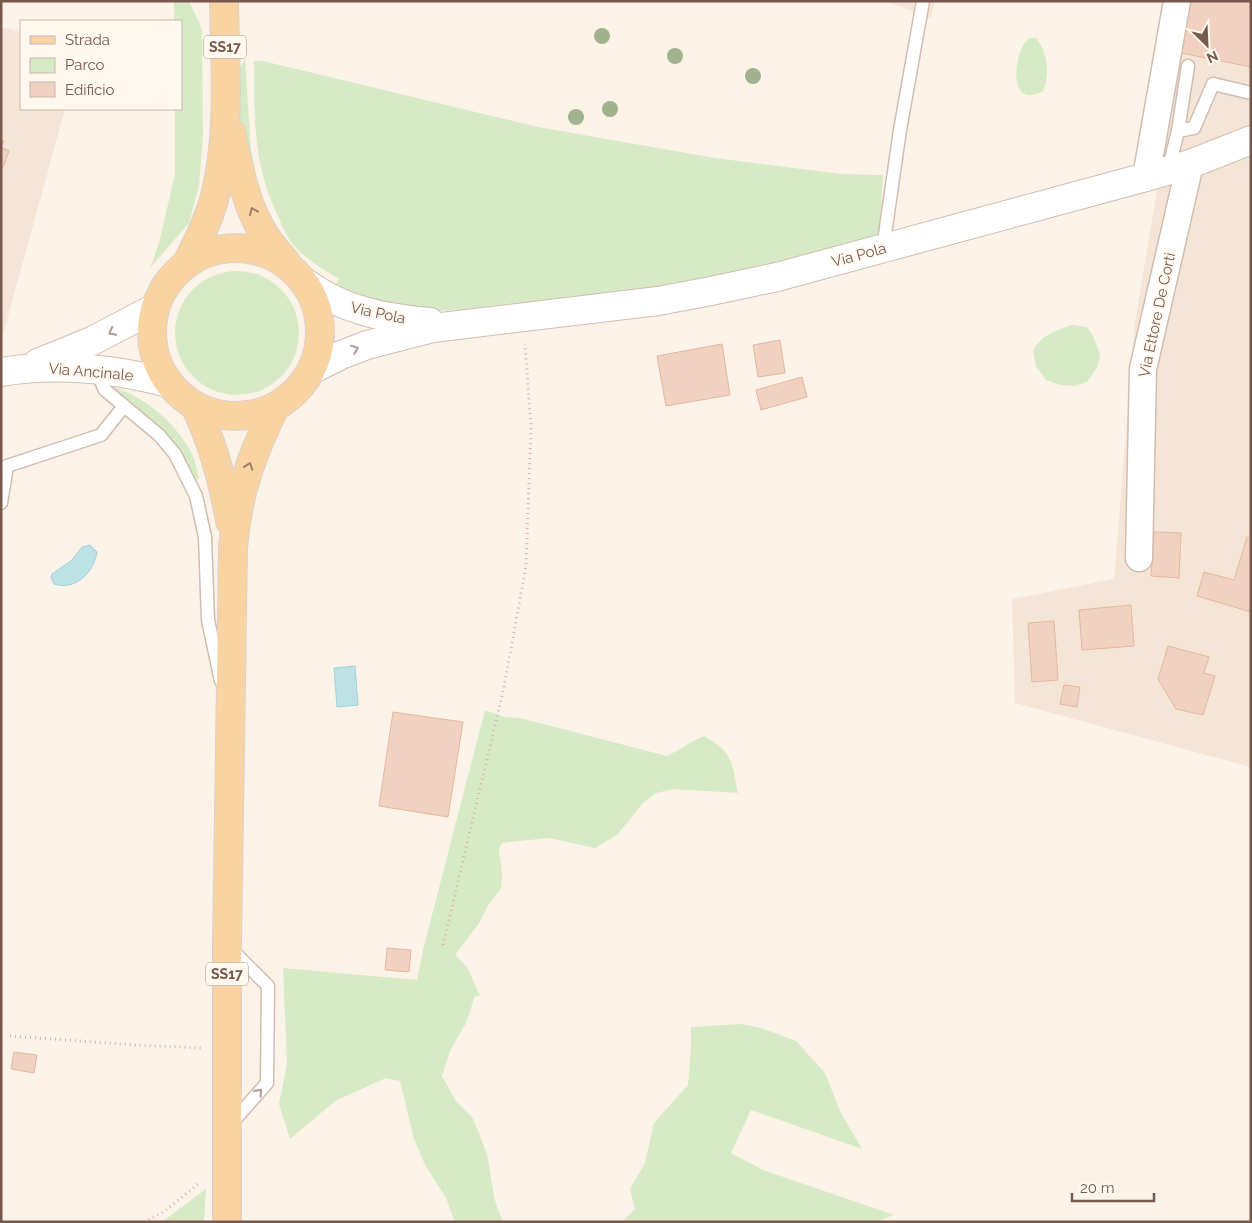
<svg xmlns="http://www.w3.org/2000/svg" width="1252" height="1223" viewBox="0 0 1252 1223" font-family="Raleway,sans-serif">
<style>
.residential{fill:#f4e5d7}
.green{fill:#d7eac6}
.water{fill:#bce2e6;stroke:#a3d2d7}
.building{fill:#f1d1c0;stroke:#e4b7a1}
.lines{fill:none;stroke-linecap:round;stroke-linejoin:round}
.service-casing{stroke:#d0bdb0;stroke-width:15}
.minor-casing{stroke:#d0bdb0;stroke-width:29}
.tertiary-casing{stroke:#d0bdb0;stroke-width:30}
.secondary-casing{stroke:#d3bdae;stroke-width:30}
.primary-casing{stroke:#d9d1cd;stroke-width:30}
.path{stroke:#d6b4a3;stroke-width:3;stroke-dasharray:1 4;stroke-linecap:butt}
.service{stroke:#fff;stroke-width:12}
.minor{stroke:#fff;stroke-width:26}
.tertiary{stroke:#fff;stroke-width:28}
.secondary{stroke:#fff;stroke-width:28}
.primary{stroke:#f9d4a2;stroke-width:28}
.tree{fill:#a1b28e}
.oneway{stroke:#9d7e66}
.oneway2{stroke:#ad9b94}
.labels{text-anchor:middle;stroke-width:4;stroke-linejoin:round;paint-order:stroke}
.shield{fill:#fff8ef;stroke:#9f897d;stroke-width:1}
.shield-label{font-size:14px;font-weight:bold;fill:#76594c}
.street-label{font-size:15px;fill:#76594c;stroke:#fff8ef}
</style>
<rect width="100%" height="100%" fill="#fcf3e8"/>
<g class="residential">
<path d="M885,1H935L931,18Z"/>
<path d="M1166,1H1251L1250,767L1015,703L1012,599L1114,579L1135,322L1157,189L1131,195L1134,167Z"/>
<path d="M1,27L21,32V109H65L1,342Z"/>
</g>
<g class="green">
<path d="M174,1H189L202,29L203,136L199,186L189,223L150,268L159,243L175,174V109H181V21H174Z"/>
<path d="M1029,38H1036C1048,53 1050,73 1043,91C1011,108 1013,66 1022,48C1023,44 1027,41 1029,38Z"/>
<path d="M245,59L251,150L256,178L273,226L258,216L239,124L240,68Z"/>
<path d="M254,61H263L538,127L715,158L842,174L883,175L879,240L746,276L589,297L467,309L418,312L333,289L339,279C323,269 303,258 291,242C286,235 282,226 279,218C253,166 254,117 254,61Z"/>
<circle cx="237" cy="333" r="62"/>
<path d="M1072,325L1087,327L1093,336L1100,354L1098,366L1087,382L1075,386L1060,385L1046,380L1036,366L1033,351C1041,335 1056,330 1072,325Z"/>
<path d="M110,386C143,395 175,422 191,452C195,459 197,470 199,478L195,481L109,390Z"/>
<path d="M485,710L505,717L520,718L667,756C680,750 691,741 704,736C734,753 731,761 738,793L674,789L656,793L643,803L617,835L595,848L549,838L502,843L499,849L502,875L501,888L487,907L480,922L455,955L467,967L480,996H475L466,1023L450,1051L442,1076L456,1101L473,1118L487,1154L495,1201L503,1222H455L446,1198L425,1165L414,1139L400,1081L386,1078L335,1101L290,1139L279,1104L287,1064L283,968L417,980L423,950Z"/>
<path d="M741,1024L761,1028L796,1041L825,1073L840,1111L862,1149L751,1110L731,1153L763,1170L894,1215L876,1222H622L635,1209L630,1189L645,1163L654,1123L688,1085L691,1050V1027Z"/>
<path d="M206,1189L204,1222H162Z"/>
</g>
<g class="water">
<path d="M90,545L97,552C94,572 76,591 54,584L51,577L52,574L72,560L82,547Z"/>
<path d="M355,666L358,705L337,707L334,668Z"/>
</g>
<g class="building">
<path d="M1191,1H1251V67L1181,53Z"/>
<path d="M1,140L4,141L1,147L9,151L3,167H1Z"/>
<path d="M780,340L785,373L758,377L753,345Z"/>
<path d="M722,344L730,395L666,406L657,356Z"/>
<path d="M802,377L807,397L761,410L756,390Z"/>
<path d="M1154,532L1181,533L1179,578L1151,576Z"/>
<path d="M1247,537L1251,538V612L1197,596L1204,572L1234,580Z"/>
<path d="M1131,605L1134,646L1082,650L1079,610Z"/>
<path d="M1054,621L1058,680L1032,682L1028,623Z"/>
<path d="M1168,646L1209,657L1204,673L1215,676L1203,715L1176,709L1158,679Z"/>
<path d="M1064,685L1080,687L1077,707L1060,704Z"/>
<path d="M393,712L463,722L448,817L379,806Z"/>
<path d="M387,948L411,950L409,972L385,970Z"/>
<path d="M14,1052L37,1055L34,1073L11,1069Z"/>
</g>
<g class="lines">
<g class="service-casing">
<g id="service">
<path d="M1178,131L1194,128L1213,84L1251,93"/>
<path d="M1168,171L1178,131L1188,66"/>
<path d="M883,248L900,130L923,1"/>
<path d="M96,370L105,390L159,435L175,454L196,496L205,537L208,620L221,681"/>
<path d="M1,503L7,466L101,435L124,406"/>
<path d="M229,947L268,986L267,1083L230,1125"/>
</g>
</g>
<g class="minor-casing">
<g id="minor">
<path d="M1146,177L1177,1"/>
<path d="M1139,558L1143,369L1190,164"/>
</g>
</g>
<g class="tertiary-casing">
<g id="tertiary">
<path d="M306,283C344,311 384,318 430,322"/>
<path d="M311,370L341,355L367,345L433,328L658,301L711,291L777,277L1146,177L1190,164L1251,140"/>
</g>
</g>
<g class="secondary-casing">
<g id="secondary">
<path d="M38,363L92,341L155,308"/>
<path d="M1,372C56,363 115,369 168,383"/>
</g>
</g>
<g class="primary-casing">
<g id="primary">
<path d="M231,133C239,167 245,204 264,234C270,244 278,253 286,262"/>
<circle cx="236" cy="332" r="84"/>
<path d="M187,263C197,243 208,222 214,200C231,136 225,67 224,1"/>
<path d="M195,406C213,443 223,481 230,521"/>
<path d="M227,1222V945L233,548C237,495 252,454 275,407"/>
</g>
</g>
<g class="path">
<path d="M443,945L504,687L526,566L531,428L525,344"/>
<path d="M10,1036L135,1045L201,1048"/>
<path d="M144,1222L165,1211L198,1184"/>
</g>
<use href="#service" class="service"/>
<use href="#minor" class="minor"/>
<use href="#tertiary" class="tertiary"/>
<use href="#secondary" class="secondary"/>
<use href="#primary" class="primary"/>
</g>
<g class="tree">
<circle cx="602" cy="36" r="8"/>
<circle cx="675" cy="56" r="8"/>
<circle cx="753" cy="76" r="8"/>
<circle cx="610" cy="109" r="8"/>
<circle cx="576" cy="117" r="8"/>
</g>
<defs><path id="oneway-chevron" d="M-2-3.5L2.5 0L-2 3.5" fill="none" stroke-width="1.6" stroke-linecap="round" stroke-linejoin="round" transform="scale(1.25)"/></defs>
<g class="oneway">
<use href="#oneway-chevron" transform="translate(253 211) rotate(-113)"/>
<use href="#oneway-chevron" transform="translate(249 466) rotate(-71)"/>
</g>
<g class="oneway2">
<use href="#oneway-chevron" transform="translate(112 332) rotate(153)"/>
<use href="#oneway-chevron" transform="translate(355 349) rotate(-21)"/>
<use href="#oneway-chevron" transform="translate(259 1092) rotate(-48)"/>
</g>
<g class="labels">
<g class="shield">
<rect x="204" y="35.5" width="42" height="23" rx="4"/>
<rect x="206" y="962.5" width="42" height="23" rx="4"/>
</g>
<g class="shield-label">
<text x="225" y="52">SS17</text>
<text x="227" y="979">SS17</text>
</g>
<g class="street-label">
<text transform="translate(859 255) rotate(-15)" y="5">Via Pola</text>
<text transform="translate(378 313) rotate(12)" y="5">Via Pola</text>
<text transform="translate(1157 315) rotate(-78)" y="5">Via Ettore De Corti</text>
<text transform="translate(91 372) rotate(5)" y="5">Via Ancinale</text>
</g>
</g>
<rect width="1252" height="1223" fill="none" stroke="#76594c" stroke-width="5"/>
<rect x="20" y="20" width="162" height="90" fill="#fff8ef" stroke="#c8b8ae"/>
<rect x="30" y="36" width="25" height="8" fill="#f9d4a2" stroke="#c8b8ae"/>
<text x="65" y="45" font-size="15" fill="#76594c">Strada</text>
<rect x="30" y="58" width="25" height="15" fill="#d7eac6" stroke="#c8b8ae"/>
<text x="65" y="70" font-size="15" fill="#76594c">Parco</text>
<rect x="30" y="82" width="25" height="15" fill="#f1d1c0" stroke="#c8b8ae"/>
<text x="65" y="95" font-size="15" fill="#76594c">Edificio</text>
<g transform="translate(1207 45) rotate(156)" stroke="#fff8ef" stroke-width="4" paint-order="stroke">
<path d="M0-4L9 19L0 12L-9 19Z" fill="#76594c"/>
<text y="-8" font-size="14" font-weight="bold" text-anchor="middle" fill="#76594c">N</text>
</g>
<path d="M1072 1193v8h82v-8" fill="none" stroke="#76594c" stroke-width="2.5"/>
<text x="1080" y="1193" font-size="15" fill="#76594c" stroke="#fff8ef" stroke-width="4" paint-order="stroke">20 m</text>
</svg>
